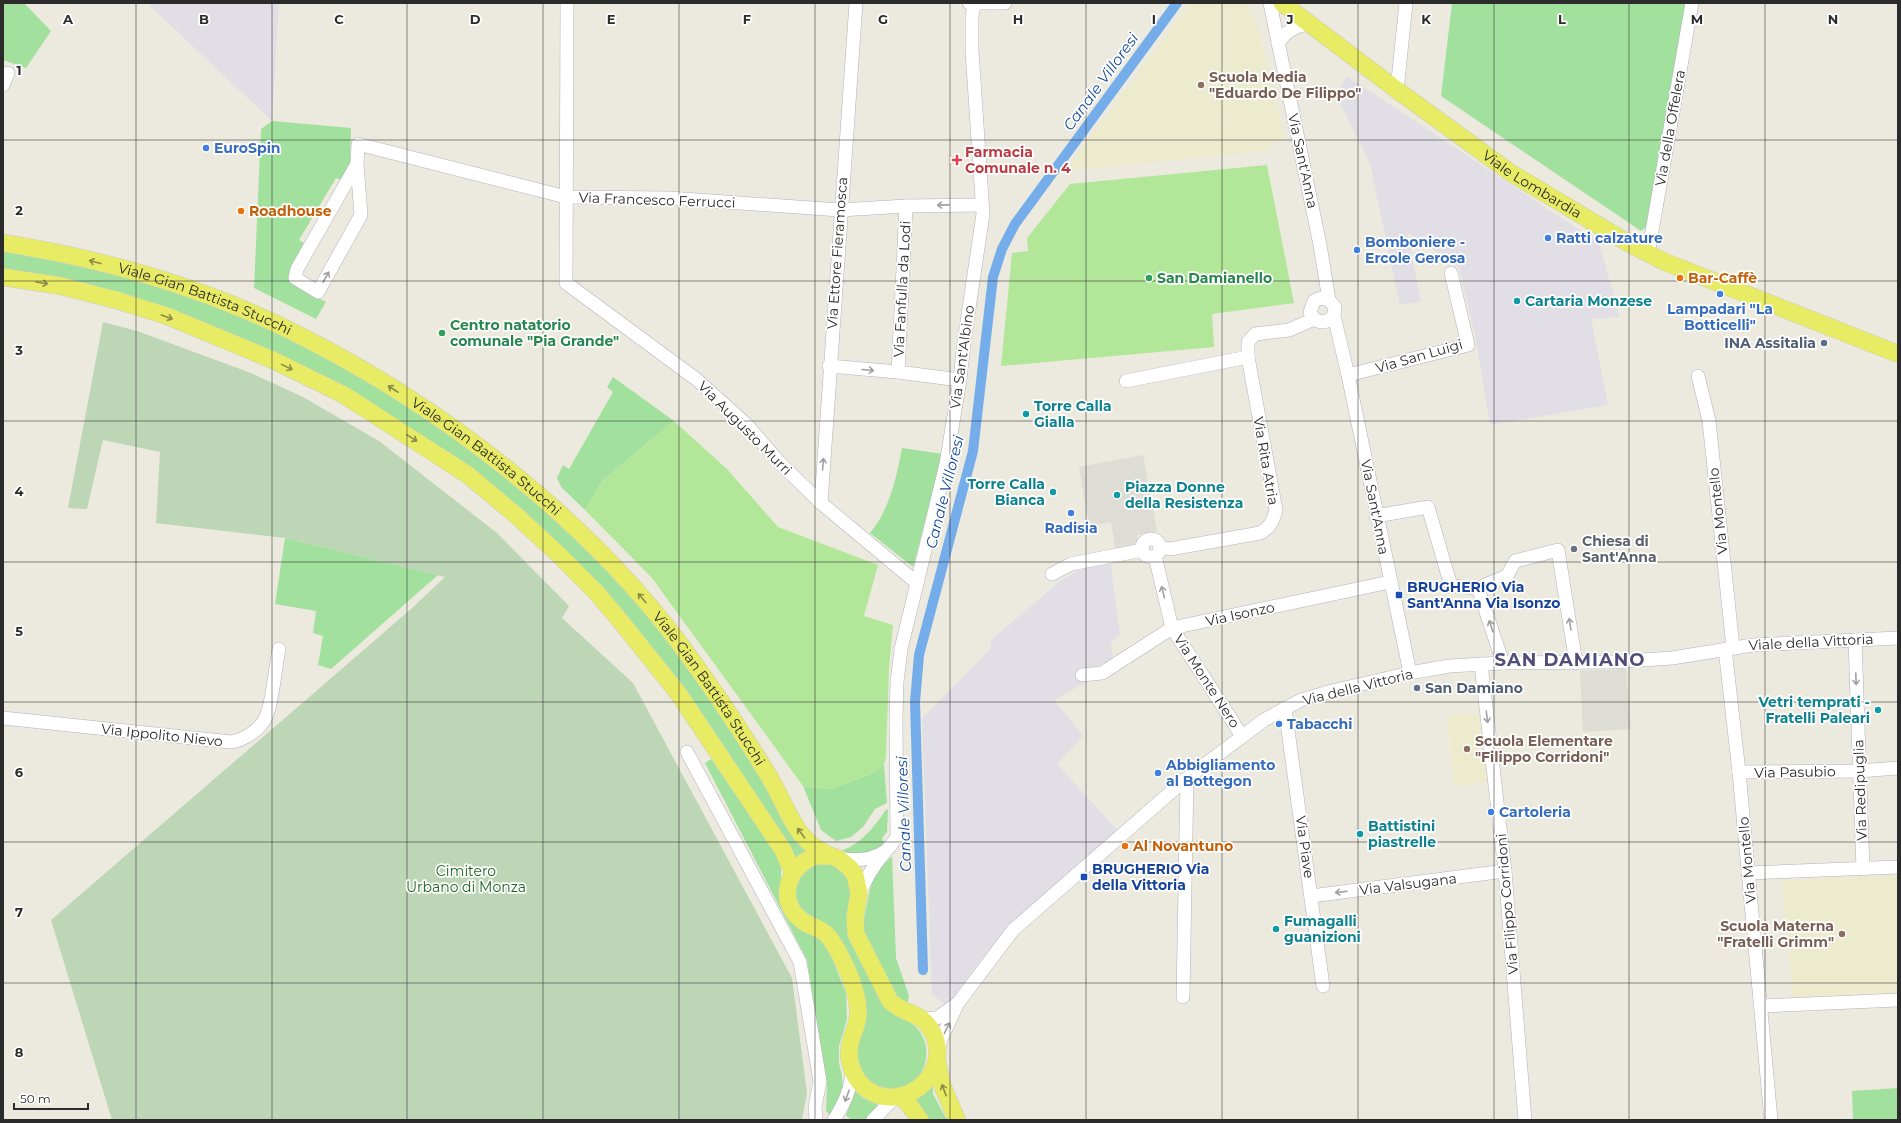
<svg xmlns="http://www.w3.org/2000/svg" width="1901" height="1123" viewBox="0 0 1901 1123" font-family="Montserrat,sans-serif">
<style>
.industrial{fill:#e2dee5}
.education{fill:#edebce}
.green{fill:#a2e19d}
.cemetery{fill:#bdd6b6}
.pitch{fill:#b2e799}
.plaza{fill:#dddcd5}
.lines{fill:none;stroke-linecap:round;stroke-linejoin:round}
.canal{stroke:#75adea;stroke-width:10}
.minor-casing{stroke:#b2b1be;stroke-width:14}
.major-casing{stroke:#ccc;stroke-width:18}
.minor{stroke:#fff;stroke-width:13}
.major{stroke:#e8eb64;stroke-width:17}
.oneway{stroke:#a0a0a0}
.oneway2{stroke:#8a8b48}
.grid{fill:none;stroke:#2b2b2b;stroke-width:1;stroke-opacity:0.55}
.education-dot{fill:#8d6e63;stroke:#fff;stroke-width:1.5}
.shop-dot{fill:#3f7fe0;stroke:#fff;stroke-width:1.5}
.health-dot{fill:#e0444e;stroke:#fff;stroke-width:1.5}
.food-dot{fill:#e8710a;stroke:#fff;stroke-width:1.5}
.leisure-dot{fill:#2e9e5b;stroke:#fff;stroke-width:1.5}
.culture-dot{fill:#0f9aa8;stroke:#fff;stroke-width:1.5}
.service-dot{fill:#5c6f8a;stroke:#fff;stroke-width:1.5}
.worship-dot{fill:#6b7280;stroke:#fff;stroke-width:1.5}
.transit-dot{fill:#1a4fb4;stroke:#fff;stroke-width:1.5}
.labels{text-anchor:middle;stroke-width:3.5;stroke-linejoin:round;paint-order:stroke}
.education-label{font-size:14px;font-weight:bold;fill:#785e54;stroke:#fff;text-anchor:start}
.street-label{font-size:14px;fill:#2b2b2b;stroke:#fff}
.shop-label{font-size:14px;font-weight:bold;fill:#366cbe;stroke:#fff;text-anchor:start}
.health-label{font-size:14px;font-weight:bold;fill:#be3a42;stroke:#fff;text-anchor:start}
.food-label{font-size:14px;font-weight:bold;fill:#c56008;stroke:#fff;text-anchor:start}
.leisure-label{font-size:14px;font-weight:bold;fill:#27864d;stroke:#fff;text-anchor:start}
.culture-label{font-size:14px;font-weight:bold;fill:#0d838f;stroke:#fff;text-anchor:start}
.service-label{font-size:14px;font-weight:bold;fill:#4e5e75;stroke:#fff;text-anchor:end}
.worship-label{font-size:14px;font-weight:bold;fill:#5b616d;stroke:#fff;text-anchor:start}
.transit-label{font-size:14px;font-weight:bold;fill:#164399;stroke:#fff;text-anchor:start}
.park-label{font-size:14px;fill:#1d6621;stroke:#fff}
.water-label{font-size:15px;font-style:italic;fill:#134898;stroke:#fff}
.district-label{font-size:18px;font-weight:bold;letter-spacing:1px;fill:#514d7a;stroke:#fff}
.grid-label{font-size:13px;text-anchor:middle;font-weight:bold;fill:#2b2b2b;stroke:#fff;stroke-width:3.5;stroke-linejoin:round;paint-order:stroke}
</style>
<rect width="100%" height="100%" fill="#eceade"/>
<g class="industrial">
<path d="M147,3H279L272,121Z"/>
<path d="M1347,76L1599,243L1620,317L1591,319L1608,405L1490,425L1475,335L1459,267L1407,232L1421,302L1400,305L1370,164L1336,94Z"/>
<path d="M1110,560L1120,635L1111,643L1113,660L1084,671L1085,683L1054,700L1083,736L1057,764L1120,833L1025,913L982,958L947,1005L932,995L922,719L991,648V640L1059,582L1084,566Z"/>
</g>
<g class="education">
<path d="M1190,3H1248L1259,30L1285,140L1269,142L1270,150L1065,171Z"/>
<path d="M1480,713L1487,782L1454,786L1447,716Z"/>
<path d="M1898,875V995L1793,999L1781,880Z"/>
</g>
<g class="green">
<path d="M3,3H24L51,31L26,68L3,60Z"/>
<path d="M1452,3H1686L1650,224L1641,231L1441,96Z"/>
<path d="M272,121L351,128L350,166L343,181L336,178L299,240L306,244L291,283L326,302L316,319L254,288L261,129Z"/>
<path d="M3,248L26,251L169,289L246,318L284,335L412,406L528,493L600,561L676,648L740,741L807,851L794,860L584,573L351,393L91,286L3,268Z"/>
<path d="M613,377L674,421L603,480L585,510L561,487L557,478L563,465L569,469L613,392L607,387Z"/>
<path d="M902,448L943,454L913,567L870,533C889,511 897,476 902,448Z"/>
<path d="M285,538L438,575L331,669L318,665L323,636L313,633L316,611L275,604Z"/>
<path d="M711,759L775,851L781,868V881L831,956L846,993L847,1019L839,1046V1063L842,1075L843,1091L830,1116L826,1111L827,1086L807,960L705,763Z"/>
<path d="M884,765L887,803L875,809L863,827L851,837L836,841L821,830L803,786L830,789L869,775Z"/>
<path d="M888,809L887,832L882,838L884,843C875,857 856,855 841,856V851C862,843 873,828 886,810Z"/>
<path d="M892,856L896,958L909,996L908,1001L904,1004L894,993L862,928L873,875Z"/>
<path d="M821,863L830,864L846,873L853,889L847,915L848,934L885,1007C892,1016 902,1016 911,1023C931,1037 931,1065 914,1082C908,1087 898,1089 891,1091L861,1079L842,941C838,936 835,931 830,927C812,914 789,911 798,882C801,871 811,866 821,863Z"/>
<path d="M933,1087V1094L947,1120H926L911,1102L922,1096Z"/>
<path d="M1898,1088V1120H1853L1852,1091Z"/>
<path d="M855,1091L863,1098L880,1106L865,1120H851L846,1115Z"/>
</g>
<path class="cemetery" d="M103,322L137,331L251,373L303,397L379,441L497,533L569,606L562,618L633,683L792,978L807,1093L802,1120H112L51,920L411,609L445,577L285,538L156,523L160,452L103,440L87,509L68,508Z"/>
<g class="pitch">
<path d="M1267,165L1294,303L1212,314L1214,347L1001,366L1012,253L1028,251L1027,238L1070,184Z"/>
<path d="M674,421L727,469L778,527L878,565L864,616L893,625L889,668L886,757L884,765L869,775L830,789L803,786L652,578L585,510L603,480Z"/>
</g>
<g class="plaza">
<path d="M1143,455L1157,531L1137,535L1139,548L1116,552L1111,522L1089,526L1079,467Z"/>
<path d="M1626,669L1631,729L1583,732L1580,671Z"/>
</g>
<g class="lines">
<path class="canal" d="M923,970L915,702L919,655L973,451L993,277L1002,249L1015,224L1177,3"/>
<g class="minor-casing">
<g id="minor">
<path d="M567,3L566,283L696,379L746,424L780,463L821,503L917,583"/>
<path d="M969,3H1005"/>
<path d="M1270,3L1320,245L1329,300L1335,307C1335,319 1325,326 1314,319L1310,312L1314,301L1320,298L1329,300"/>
<path d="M1278,44C1285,31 1297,25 1311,24"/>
<path d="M3,85L8,73"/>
<path d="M1397,90L1406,3"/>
<path d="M357,164L297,269L295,278L318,292L361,215L357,164L358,144L566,197L669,198L840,210L906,206L982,205"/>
<path d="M1648,254L1692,3"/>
<path d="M1334,316L1348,375L1410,673"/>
<path d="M829,366L898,372L960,380"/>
<path d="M898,372L906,206"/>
<path d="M1348,375L1468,345L1451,273"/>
<path d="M1698,376L1709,421L1733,647"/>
<path d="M1126,381L1248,357"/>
<path d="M821,503L856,3"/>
<path d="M1376,516L1428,507L1451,586L1478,588L1507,576L1515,561L1558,550L1576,663"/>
<circle cx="1151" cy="548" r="9"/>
<path d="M1160,547L1170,549L1260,533C1270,528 1273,521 1276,510L1248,357V342L1255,334L1289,330L1314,319"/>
<path d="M1155,556L1172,628L1242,736"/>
<path d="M1052,574L1071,564L1143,550"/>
<path d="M1478,588L1503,663"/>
<path d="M1855,640L1863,869"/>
<path d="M1725,649L1739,772L1771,1120"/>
<path d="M1481,664L1505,871L1525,1120"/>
<path d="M1082,675L1102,673L1172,628L1390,582"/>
<path d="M1285,708L1323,986"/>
<path d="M3,718L231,742C244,740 260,730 266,717C273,701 275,668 279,649"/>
<path d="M687,752L800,962L820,1081L815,1107L816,1120"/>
<path d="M1739,772L1859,771L1898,768"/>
<path d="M836,858C852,861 870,861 884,852"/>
<path d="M1748,873L1898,867"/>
<path d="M1311,896L1505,871"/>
<path d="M859,897C864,881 873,866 884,853C889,847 894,843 897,836L896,719L897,682L901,649L946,464L960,380L964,342L983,214L972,51V17L974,4"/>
<path d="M1183,997L1187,778"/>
<path d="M1761,1006L1898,1000"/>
<path d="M922,1019L937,1018L958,1003"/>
<path d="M938,1052L941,1039L958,1003L1013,930L1187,778L1264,720L1301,700L1332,691L1410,673L1449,666L1503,663L1612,662L1672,658L1753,645L1898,638"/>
<path d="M834,1120C844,1104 852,1088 852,1068"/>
<path d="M873,1120L895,1097"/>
</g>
</g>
<g class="major-casing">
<g id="major">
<path id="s1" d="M1282,3L1397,90L1511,173L1628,243L1665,262L1898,354"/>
<path id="s2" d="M3,243C104,259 207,288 299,335C440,406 581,514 677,640C710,684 741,730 770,778C781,796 788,817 801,834C809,844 819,851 831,856"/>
<path d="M3,277L61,286L116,300L167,316L275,361L344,395L468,475L518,517L559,555L596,592L622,623L678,693L783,850L793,873"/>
<path d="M817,856H831L839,859L850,868L855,875L859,893L855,917L856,934L890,1001C904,1015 922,1011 933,1033C953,1075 900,1117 864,1087C851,1075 846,1056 851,1040C854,1030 859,1022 858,1011C858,997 851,977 845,965C840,955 835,944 828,936C821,927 808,927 800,919C776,899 789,863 817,856Z"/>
<path d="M937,1060L942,1085L957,1120"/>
<path d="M900,1096L910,1106L920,1120"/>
</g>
</g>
<use href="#minor" class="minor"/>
<use href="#major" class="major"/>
</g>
<defs><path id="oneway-shaft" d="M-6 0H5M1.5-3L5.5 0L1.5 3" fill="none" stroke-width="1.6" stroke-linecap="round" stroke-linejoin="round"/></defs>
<g class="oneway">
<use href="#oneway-shaft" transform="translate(943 205) rotate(179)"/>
<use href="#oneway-shaft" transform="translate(326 277) rotate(-61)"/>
<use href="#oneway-shaft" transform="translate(868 370) rotate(5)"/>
<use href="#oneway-shaft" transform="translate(823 464) rotate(-86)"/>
<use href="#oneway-shaft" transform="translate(1163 592) rotate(-104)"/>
<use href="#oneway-shaft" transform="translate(1570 624) rotate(-99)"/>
<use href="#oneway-shaft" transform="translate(1491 626) rotate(-108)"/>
<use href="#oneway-shaft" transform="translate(1856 679) rotate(88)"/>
<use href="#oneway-shaft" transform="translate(1487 717) rotate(83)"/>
<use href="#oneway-shaft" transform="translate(1341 892) rotate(173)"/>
<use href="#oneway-shaft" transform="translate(947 1028) rotate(-64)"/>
<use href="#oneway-shaft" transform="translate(847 1096) rotate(110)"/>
</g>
<g class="oneway2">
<use href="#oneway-shaft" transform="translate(95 262) rotate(-165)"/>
<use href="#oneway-shaft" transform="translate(42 283) rotate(9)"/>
<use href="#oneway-shaft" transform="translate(167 317) rotate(20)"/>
<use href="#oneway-shaft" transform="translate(287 367) rotate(26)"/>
<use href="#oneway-shaft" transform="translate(393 389) rotate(-147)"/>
<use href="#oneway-shaft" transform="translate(412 438) rotate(32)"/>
<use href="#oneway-shaft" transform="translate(642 598) rotate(-130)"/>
<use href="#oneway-shaft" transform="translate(801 833) rotate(-127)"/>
<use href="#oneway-shaft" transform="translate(944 1090) rotate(-110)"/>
</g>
<path class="grid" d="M136,3V1120M272,3V1120M407,3V1120M543,3V1120M679,3V1120M815,3V1120M950,3V1120M1086,3V1120M1222,3V1120M1358,3V1120M1494,3V1120M1629,3V1120M1765,3V1120M3,140H1898M3,281H1898M3,421H1898M3,562H1898M3,702H1898M3,842H1898M3,983H1898"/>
<g class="education-dot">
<circle cx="1201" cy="85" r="4"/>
<circle cx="1467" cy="749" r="4"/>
<circle cx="1842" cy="934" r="4"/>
</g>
<g class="shop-dot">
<circle cx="206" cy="148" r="4"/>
<circle cx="1548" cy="238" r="4"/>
<circle cx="1357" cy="250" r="4"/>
<circle cx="1720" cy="294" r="4"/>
<circle cx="1071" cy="513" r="4"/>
<circle cx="1279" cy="724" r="4"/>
<circle cx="1158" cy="773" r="4"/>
<circle cx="1491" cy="812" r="4"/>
</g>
<path class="health-dot" d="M955 154h4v4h4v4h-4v4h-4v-4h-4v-4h4z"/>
<g class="food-dot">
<circle cx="241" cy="211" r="4"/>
<circle cx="1680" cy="278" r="4"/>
<circle cx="1125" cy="846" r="4"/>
</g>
<g class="leisure-dot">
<circle cx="1149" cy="278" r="4"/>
<circle cx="442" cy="333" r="4"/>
</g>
<g class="culture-dot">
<circle cx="1517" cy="301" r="4"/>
<circle cx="1026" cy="414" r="4"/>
<circle cx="1053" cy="492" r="4"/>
<circle cx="1117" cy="495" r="4"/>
<circle cx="1878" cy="710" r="4"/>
<circle cx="1360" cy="834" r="4"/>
<circle cx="1276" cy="929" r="4"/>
</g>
<g class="service-dot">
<circle cx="1824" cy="343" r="4"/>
<circle cx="1417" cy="688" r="4"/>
</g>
<circle class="worship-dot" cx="1574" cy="549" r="4"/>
<g class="transit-dot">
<rect x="1395" y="591" width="8" height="8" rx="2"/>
<rect x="1080" y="873" width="8" height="8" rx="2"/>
</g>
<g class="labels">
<g class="education-label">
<text x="1209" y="82">Scuola Media<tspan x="1209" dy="16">"Eduardo De Filippo"</tspan></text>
<text x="1475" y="746">Scuola Elementare<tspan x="1475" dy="16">"Filippo Corridoni"</tspan></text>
<text x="1834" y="931" text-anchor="end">Scuola Materna<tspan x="1834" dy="16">"Fratelli Grimm"</tspan></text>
</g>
<g class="street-label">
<text transform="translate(1670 128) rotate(-80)" y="5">Via della Offelera</text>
<text transform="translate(1303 161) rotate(78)" y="5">Via Sant'Anna</text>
<text dy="5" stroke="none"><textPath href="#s1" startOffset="309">Viale Lombardia</textPath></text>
<text transform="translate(657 200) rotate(2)" y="5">Via Francesco Ferrucci</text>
<text transform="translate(837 253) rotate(-86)" y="5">Via Ettore Fieramosca</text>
<text transform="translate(902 289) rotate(-87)" y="5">Via Fanfulla da Lodi</text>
<text dy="5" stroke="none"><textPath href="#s2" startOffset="210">Viale Gian Battista Stucchi</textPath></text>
<text transform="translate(1419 356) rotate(-16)" y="5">Via San Luigi</text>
<text transform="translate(962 357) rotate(-82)" y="5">Via Sant'Albino</text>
<text transform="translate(745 428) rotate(45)" y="5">Via Augusto Murri</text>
<text dy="5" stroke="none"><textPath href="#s2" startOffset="535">Viale Gian Battista Stucchi</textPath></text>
<text transform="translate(1266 461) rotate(80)" y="5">Via Rita Atria</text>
<text transform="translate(1375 507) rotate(79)" y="5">Via Sant'Anna</text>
<text transform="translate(1718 511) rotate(-96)" y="5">Via Montello</text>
<text transform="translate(1240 614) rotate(-12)" y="5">Via Isonzo</text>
<text transform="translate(1811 642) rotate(-3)" y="5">Viale della Vittoria</text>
<text transform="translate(1207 681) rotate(57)" y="5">Via Monte Nero</text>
<text transform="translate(1358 687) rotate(-14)" y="5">Via della Vittoria</text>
<text dy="5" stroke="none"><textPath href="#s2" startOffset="859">Viale Gian Battista Stucchi</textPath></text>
<text transform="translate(162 735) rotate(6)" y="5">Via Ippolito Nievo</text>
<text transform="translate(1795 772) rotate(-1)" y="5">Via Pasubio</text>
<text transform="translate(1860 790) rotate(-92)" y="5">Via Redipuglia</text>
<text transform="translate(1305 847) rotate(82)" y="5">Via Piave</text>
<text transform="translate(1747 860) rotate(-95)" y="5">Via Montello</text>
<text transform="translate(1408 884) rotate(-7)" y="5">Via Valsugana</text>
<text transform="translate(1507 904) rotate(-95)" y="5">Via Filippo Corridoni</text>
</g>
<g class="shop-label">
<text x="214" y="153">EuroSpin</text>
<text x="1556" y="243">Ratti calzature</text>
<text x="1365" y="247">Bomboniere -<tspan x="1365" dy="16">Ercole Gerosa</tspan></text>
<text x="1720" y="314" text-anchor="middle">Lampadari "La<tspan x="1720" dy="16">Botticelli"</tspan></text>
<text x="1071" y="533" text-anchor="middle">Radisia</text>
<text x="1287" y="729">Tabacchi</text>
<text x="1166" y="770">Abbigliamento<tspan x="1166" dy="16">al Bottegon</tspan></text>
<text x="1499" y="817">Cartoleria</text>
</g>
<g class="health-label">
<text x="965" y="157">Farmacia<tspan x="965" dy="16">Comunale n. 4</tspan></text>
</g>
<g class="food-label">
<text x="249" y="216">Roadhouse</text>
<text x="1688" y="283">Bar-Caffè</text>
<text x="1133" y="851">Al Novantuno</text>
</g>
<g class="leisure-label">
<text x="1157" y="283">San Damianello</text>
<text x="450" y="330">Centro natatorio<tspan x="450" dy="16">comunale "Pia Grande"</tspan></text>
</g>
<g class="culture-label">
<text x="1525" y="306">Cartaria Monzese</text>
<text x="1034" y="411">Torre Calla<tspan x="1034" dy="16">Gialla</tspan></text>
<text x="1045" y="489" text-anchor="end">Torre Calla<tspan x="1045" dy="16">Bianca</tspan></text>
<text x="1125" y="492">Piazza Donne<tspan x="1125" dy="16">della Resistenza</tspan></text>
<text x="1870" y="707" text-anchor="end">Vetri temprati -<tspan x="1870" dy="16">Fratelli Paleari</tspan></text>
<text x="1368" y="831">Battistini<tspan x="1368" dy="16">piastrelle</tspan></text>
<text x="1284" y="926">Fumagalli<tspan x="1284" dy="16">guanizioni</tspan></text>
</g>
<g class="service-label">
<text x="1816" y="348">INA Assitalia</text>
<text x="1425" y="693" text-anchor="start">San Damiano</text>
</g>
<g class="worship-label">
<text x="1582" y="546">Chiesa di<tspan x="1582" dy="16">Sant'Anna</tspan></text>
</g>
<g class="transit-label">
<text x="1407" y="592">BRUGHERIO Via<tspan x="1407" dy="16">Sant'Anna Via Isonzo</tspan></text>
<text x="1092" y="874">BRUGHERIO Via<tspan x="1092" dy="16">della Vittoria</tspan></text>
</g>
<g class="park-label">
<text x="466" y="876">Cimitero<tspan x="466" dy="16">Urbano di Monza</tspan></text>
</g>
<g class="water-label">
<text transform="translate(1101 82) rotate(-54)" y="5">Canale Villoresi</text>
<text transform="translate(945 492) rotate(-76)" y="5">Canale Villoresi</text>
<text transform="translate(904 814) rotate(-92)" y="5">Canale Villoresi</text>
</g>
<g class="district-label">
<text x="1570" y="666">SAN DAMIANO</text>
</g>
</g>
<g class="grid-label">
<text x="68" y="24">A</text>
<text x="204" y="24">B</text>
<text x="339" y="24">C</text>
<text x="475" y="24">D</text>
<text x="611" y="24">E</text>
<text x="747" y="24">F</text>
<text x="883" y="24">G</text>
<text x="1018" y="24">H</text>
<text x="1154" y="24">I</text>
<text x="1290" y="24">J</text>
<text x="1426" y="24">K</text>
<text x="1562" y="24">L</text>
<text x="1697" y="24">M</text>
<text x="1833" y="24">N</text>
<text x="19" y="75">1</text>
<text x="19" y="215">2</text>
<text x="19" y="355">3</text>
<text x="19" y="496">4</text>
<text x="19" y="636">5</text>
<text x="19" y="777">6</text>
<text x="19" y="917">7</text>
<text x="19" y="1057">8</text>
</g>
<rect width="1901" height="1123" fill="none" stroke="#2b2b2b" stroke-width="8"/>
<path d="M14 1103v6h74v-6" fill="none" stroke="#2b2b2b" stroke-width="2"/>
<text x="20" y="1103" font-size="12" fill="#2b2b2b" stroke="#ffffff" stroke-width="3" paint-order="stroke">50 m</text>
</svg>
